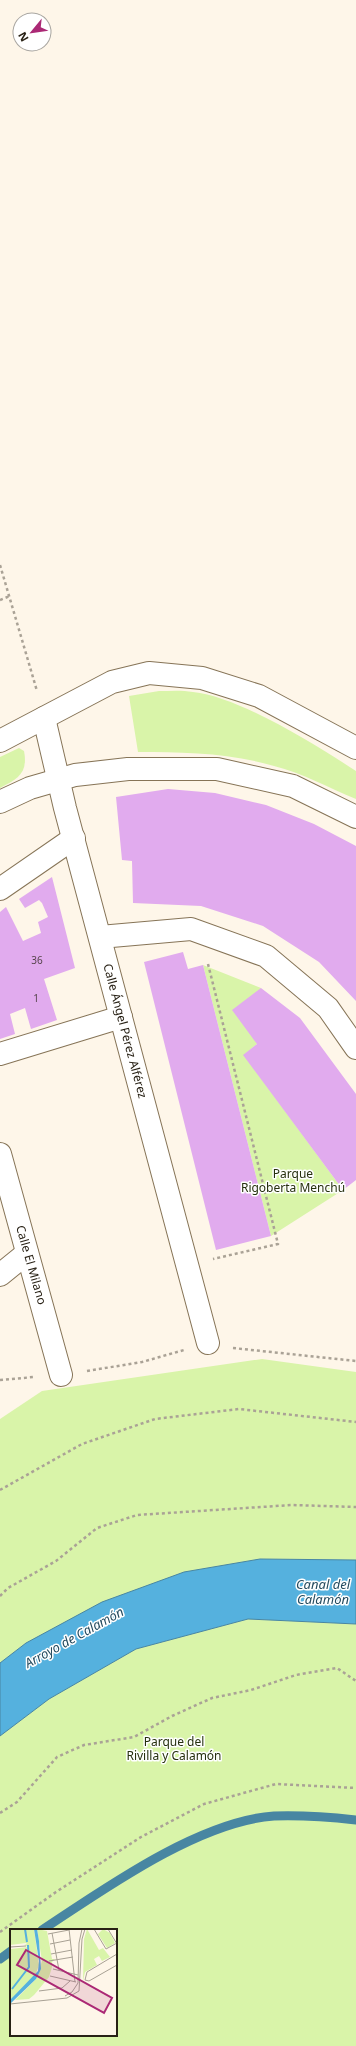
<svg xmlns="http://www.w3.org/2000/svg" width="356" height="2046" viewBox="0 0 356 2046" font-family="'Noto Sans',sans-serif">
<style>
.green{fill:#d9f4a9;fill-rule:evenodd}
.water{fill:#55b1de;stroke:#4886a2}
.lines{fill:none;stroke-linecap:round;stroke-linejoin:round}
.stream{stroke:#4886a2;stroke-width:9}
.building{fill:#e1abee}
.street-casing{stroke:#867457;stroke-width:24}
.secondary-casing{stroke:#867457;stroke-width:24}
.path{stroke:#aaa296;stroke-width:2.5;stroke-dasharray:3 3;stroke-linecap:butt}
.street{stroke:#fff;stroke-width:22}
.secondary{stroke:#fff;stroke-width:22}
.labels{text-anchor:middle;stroke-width:3;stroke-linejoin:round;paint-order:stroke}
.number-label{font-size:10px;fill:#56444b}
.street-label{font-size:12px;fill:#282115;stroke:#fff}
.park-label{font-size:12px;fill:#26300e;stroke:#fff}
.water-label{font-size:13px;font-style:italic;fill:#244b5f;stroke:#fff}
.inset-river{fill:none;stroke:#55b1de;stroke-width:2}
.inset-road{fill:none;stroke:#a8a194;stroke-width:1}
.view{fill:#ab2975;fill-opacity:0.15;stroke:#ab2975;stroke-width:2}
.inset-edge{fill:none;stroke:#282115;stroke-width:2}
</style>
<rect width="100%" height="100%" fill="#fef6e9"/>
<g class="green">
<path d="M159,691C170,691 182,690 193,692C240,697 316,745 356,771V799C329,788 302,773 274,766C230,753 184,752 138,752L129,696Z"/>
<path d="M19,748L24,751C28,773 19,778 0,788V757Z"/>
<path d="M203,965L261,988L257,1044L244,1055L343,1190L271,1236Z"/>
<path d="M262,1359L356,1372V1560L260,1559L26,1643L0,1663V1419L42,1391Z"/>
<path d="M248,1619L356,1624V2046H0V1736L49,1699L136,1649ZM11,1930H116V2035H11Z"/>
</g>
<path class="water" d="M260,1559L356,1560V1624L248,1619L136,1649L49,1699L0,1736V1663L26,1643L102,1602L184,1572Z"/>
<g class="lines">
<g class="stream">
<path d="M42,1930C104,1889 199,1821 274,1816C302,1815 329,1817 356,1820"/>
<path d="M0,1959L11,1951"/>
</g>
</g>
<g class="building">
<path d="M168,789L215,793L266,805L314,824L356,846V1001L319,962L263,926L201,906L133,903L132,861L122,860L116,797Z"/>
<path d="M52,877L75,968L44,979L57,1020L31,1029L25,1008L10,1014L15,1034L0,1039V912L6,907L23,941L41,933L38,922L48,917L42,903L39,900L25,908L19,899Z"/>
<path d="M183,952L188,969L203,965L271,1236L216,1250L144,962Z"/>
<path d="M261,988L300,1018L356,1094V1180L343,1190L243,1055L257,1044L232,1010Z"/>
</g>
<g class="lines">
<g class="street-casing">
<g id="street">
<path d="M44,718L65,808L208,1343"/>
<path d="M0,889L74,838"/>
<path d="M100,937L191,929L266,956L328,1008L356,1048"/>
<path d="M0,1054L121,1017"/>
<path d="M0,1154L61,1375"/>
<path d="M0,1275L27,1253"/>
</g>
</g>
<g class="secondary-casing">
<g id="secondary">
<path d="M0,741L112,682L149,673L202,678L259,696L356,748"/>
<path d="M0,802L30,788L75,775L128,769H217L293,786L356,817"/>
</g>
</g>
<g class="path">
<path d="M0,565L37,691"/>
<path d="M0,600L10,596"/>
<path d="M208,964L278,1244L213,1259"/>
<path d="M233,1348L356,1361"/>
<path d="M87,1371L142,1362L184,1350"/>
<path d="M0,1380L34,1377"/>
<path d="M0,1490L82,1444L155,1419L239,1409L356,1422"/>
<path d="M0,1596L8,1588L56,1561L97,1528L137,1515L292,1505L356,1507"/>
<path d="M0,1813L17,1802L57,1757L84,1745L134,1737L172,1716L212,1698L251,1690L296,1675L337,1668L356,1681"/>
<path d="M0,1932L56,1892L141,1837L204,1804L276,1784L356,1788"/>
</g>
<use href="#street" class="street"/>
<use href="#secondary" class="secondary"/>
</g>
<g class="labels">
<g class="number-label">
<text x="37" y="964">36</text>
<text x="36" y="1002">1</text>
</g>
<g class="street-label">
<text transform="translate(125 1031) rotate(75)" y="4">Calle Ángel Pérez Alférez</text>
<text transform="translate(31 1265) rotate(74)" y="4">Calle El Milano</text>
</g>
<g class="park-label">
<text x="293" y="1178">Parque<tspan x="293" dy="14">Rigoberta Menchú</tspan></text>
<text x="174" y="1746">Parque del<tspan x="174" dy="14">Rivilla y Calamón</tspan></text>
</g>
<g class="water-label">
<text x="323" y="1589">Canal del<tspan x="323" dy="15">Calamón</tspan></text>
<text transform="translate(74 1637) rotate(-29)" y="5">Arroyo de Calamón</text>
</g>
</g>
<g transform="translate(10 1929)">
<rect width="107" height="107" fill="#fef6e9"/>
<path d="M0,0H24L29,36L25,47L0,71L1,20L18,18L14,16L17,15L16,14L0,16ZM27,0L37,2L42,30H45L42,33V38L39,48L24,66L19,70L5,71L26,50L32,32ZM77,0L89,21L93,19L100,28L92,32L89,27L84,30L87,36L75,43L73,52L74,10ZM93,0L100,4L105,14L97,19L88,5Z" fill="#d9f4a9"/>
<path d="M24,0H27L29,12L31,40L26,50L0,75V71L28,42L29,32Z" fill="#55b1de"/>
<path class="inset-river" d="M15,0L17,13M2,60L19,38L18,16"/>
<path class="inset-road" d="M59,0L65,53M84,0L96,20L107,14M98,0L107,15M42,4L49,41M38,5L59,1M40,15L60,11M0,18L16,17M41,25L62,21M107,25L77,43L75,51L79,52L107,36M39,32L63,28M43,40L68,46M40,47L66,53M29,62L52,59L60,52M55,67L62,63L68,54L69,14L72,0M0,75L57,69L69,62L72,10L75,0"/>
<path class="view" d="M16,21L102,69L94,84L7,36Z"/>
<rect width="107" height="107" class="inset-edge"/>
</g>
<g transform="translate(32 32) rotate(241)"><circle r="19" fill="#ffffff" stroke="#a9a6a1"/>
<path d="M0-3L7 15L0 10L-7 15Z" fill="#ab2975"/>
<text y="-6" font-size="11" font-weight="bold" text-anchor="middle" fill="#282115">N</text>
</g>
</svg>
